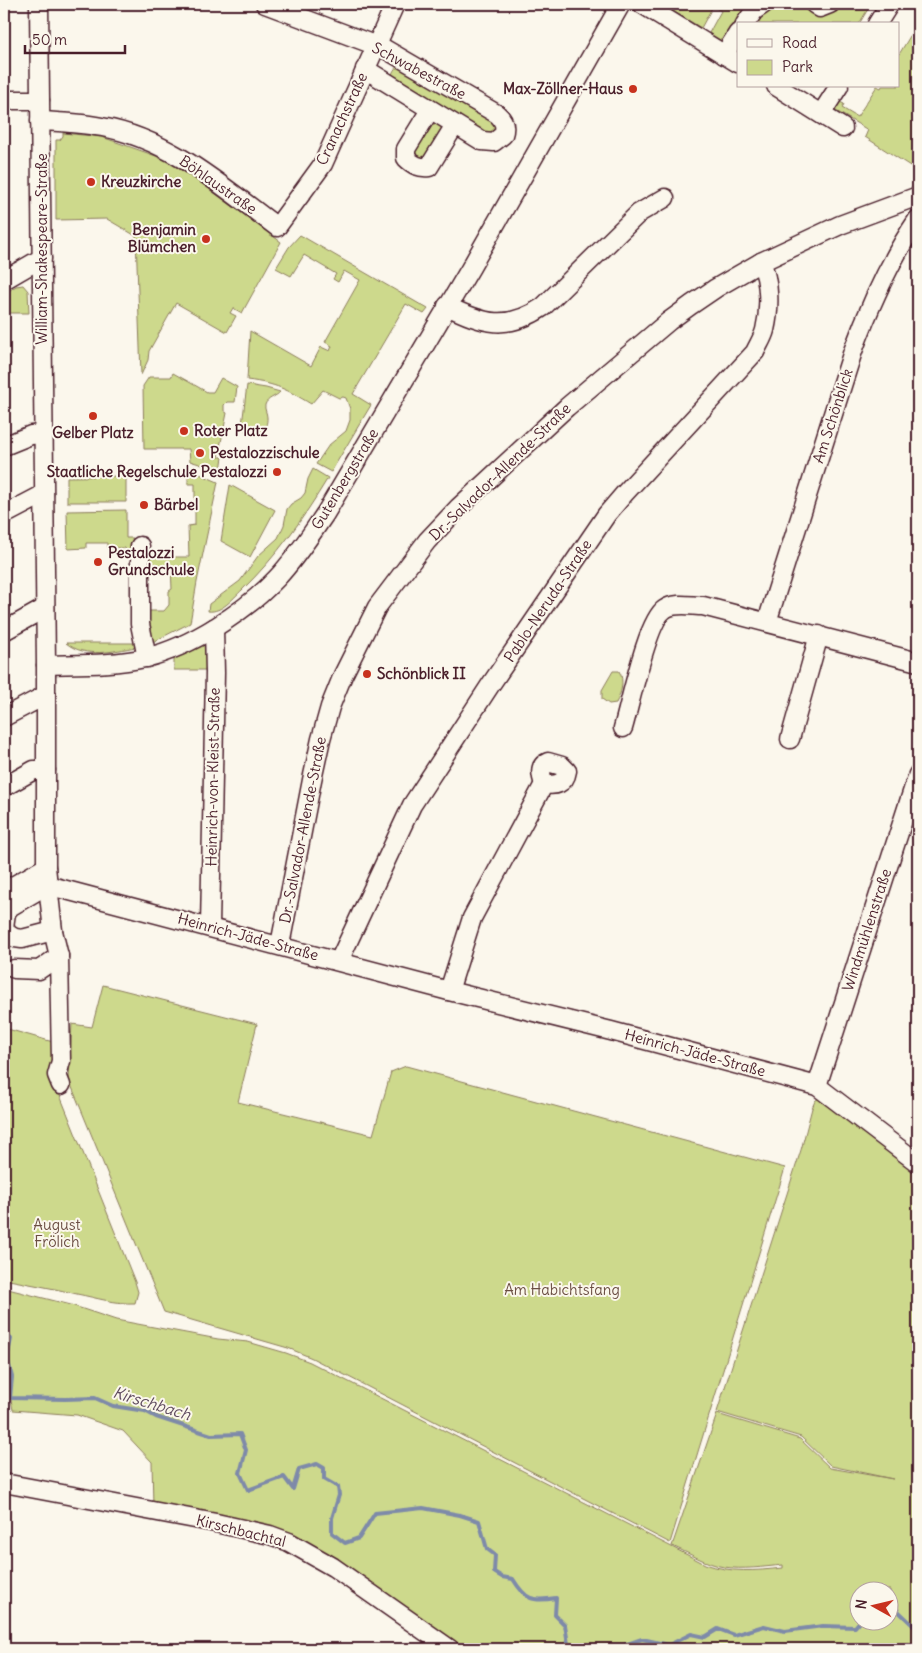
<svg xmlns="http://www.w3.org/2000/svg" width="922" height="1653" viewBox="0 0 922 1653" font-family="Delius,sans-serif">
<style>
.green{fill:#cdd98c;stroke:#8c7c5c;fill-rule:evenodd}
.lines{fill:none;stroke-linecap:round;stroke-linejoin:round}
.stream{stroke:#7e8aa9;stroke-width:4}
.minor-casing{stroke:#4a1f2b;stroke-width:21}
.minor{stroke:#fbf7ec;stroke-width:18}
.poi-dot{fill:#c8321e;stroke:#fbf7ec;stroke-width:2}
.labels{text-anchor:middle;stroke-width:4;stroke-linejoin:round;paint-order:stroke}
.street-label{font-size:15px;fill:#4a1f2b;stroke:#fbf7ec}
.poi-label{font-size:15px;font-weight:bold;fill:#4a1f2b;stroke:#fbf7ec;text-anchor:start}
.park-label{font-size:15px;fill:#6b4e43;stroke:#fbf7ec}
.water-label{font-size:16px;font-style:italic;fill:#604c60;stroke:#fbf7ec}
</style>
<rect width="100%" height="100%" fill="#fbf7ec"/>
<filter id="ink" filterUnits="userSpaceOnUse"><feTurbulence type="fractalNoise" baseFrequency=".02" numOctaves="2"/><feDisplacementMap in="SourceGraphic" scale="10" xChannelSelector="R" yChannelSelector="G"/><feConvolveMatrix kernelMatrix="1 2 1 2 8 2 1 2 1" color-interpolation-filters="sRGB"/></filter>
<g filter="url(#ink)">
<g class="green">
<path d="M662,4H871L859,24H738V51L709,33L721,11L713,6L701,28Z"/>
<path d="M918,23V171L865,137L868,130L831,108L836,100L844,104L842,108L857,117L877,86L881,88L882,86H898V56Z"/>
<path d="M401,64L499,124L492,138L392,79C391,73 395,67 401,64Z"/>
<path d="M429,116L449,128L430,160L420,162L411,148Z"/>
<path d="M63,133L102,137L156,156L172,164L201,183L281,242L242,313L233,308L230,313L236,316L227,332L176,303L149,351L148,360L141,375L136,236L107,219L56,220V140H60L63,136Z"/>
<path d="M300,235L428,309L424,314L406,304L353,394L371,405L331,472L316,464L329,445L346,431L350,420V409L346,398L343,397L339,398L323,390L311,404C286,389 277,384 247,380L250,331L311,366L321,347L330,351L332,346L325,342L360,280L344,271L338,282L333,279L336,274L304,255L291,276L276,268L289,247Z"/>
<path d="M23,285L28,291L29,313H4V294L16,286Z"/>
<path d="M173,373L207,392H213L221,378L237,387L235,402H227L224,405V411L227,413L218,457H223L221,470L215,469L190,461L189,449H144L143,386L149,377H171Z"/>
<path d="M247,385L266,388L280,392C276,397 267,398 265,405C264,409 267,413 267,417C268,430 258,438 246,432L242,425Z"/>
<path d="M188,469L218,482L197,582L190,623L149,644L145,608L149,611H164L169,605V591L172,589L171,567L151,568L146,564L144,557H189L188,526L195,525V484H188Z"/>
<path d="M313,469L328,478C303,519 277,556 242,590C233,598 222,613 208,611L209,604L240,581L258,556L278,538L284,525L287,509L291,504L301,498L305,493L308,479Z"/>
<path d="M126,476V502H67V477Z"/>
<path d="M230,485L275,510L250,557L221,541Z"/>
<path d="M126,510V538H133V548L135,551H126L125,548H107V543H86V548L68,549L67,511Z"/>
<path d="M203,642L208,646L210,670H174V660L176,657Z"/>
<path d="M66,643H137L136,647C113,651 86,659 66,643Z"/>
<path d="M613,671H619C625,680 621,694 616,703L609,704L602,699V690Z"/>
<path d="M103,985L257,1024L238,1102L373,1135L391,1072L406,1066L785,1168L670,1543L312,1358L288,1348L164,1312L69,1080L72,1024L92,1027Z"/>
<path d="M4,1028L53,1042L51,1073L135,1282L138,1292L135,1303C115,1304 97,1298 77,1294C53,1288 28,1284 4,1279Z"/>
<path d="M819,1098L918,1171V1649H443L304,1554L153,1506L152,1462L123,1431L77,1415L13,1410L4,1364V1288L71,1305L116,1320L218,1339L248,1342L286,1353L310,1362L705,1564C731,1573 755,1571 783,1568V1565C763,1567 743,1570 724,1567C706,1564 689,1553 672,1546L717,1414L800,1439L830,1468L893,1479L831,1466L801,1437L717,1412L801,1150L812,1108L815,1101ZM860,1590H890V1620H860Z"/>
</g>
<g class="lines">
<g class="stream">
<path d="M4,1334L11,1339L7,1358L12,1377L10,1398L65,1399L95,1398L113,1406L145,1411L156,1417L211,1435L240,1434L246,1450L240,1473L248,1490L284,1477L293,1489L299,1469L317,1464L324,1468V1479L338,1487L339,1495L332,1518V1533L345,1543L359,1538L375,1513L423,1508L460,1515L479,1521L487,1549L495,1555L494,1572L502,1577L513,1579C526,1600 532,1602 556,1598L555,1615L565,1625L568,1644L582,1649"/>
<path d="M890,1609L895,1608L918,1630"/>
<path d="M613,1649L642,1639L669,1645L691,1634L705,1637L718,1629L734,1635L764,1626L785,1631L823,1626L855,1627L861,1620"/>
</g>
<g class="minor-casing">
<g id="minor">
<path d="M39,4L46,665V867L53,931L59,956L61,1061L57,1075L61,1085"/>
<path d="M265,4L385,49L497,114C504,120 506,126 503,135L494,142L482,141L365,69"/>
<path d="M642,4L738,63"/>
<path d="M814,4L820,8L830,4"/>
<path d="M745,24L754,11L764,4"/>
<path d="M877,24L889,5"/>
<path d="M724,55L738,33"/>
<path d="M776,86L843,128"/>
<path d="M4,100H40"/>
<path d="M430,110L406,149V158C413,165 419,168 429,167L455,125"/>
<path d="M821,114L839,86"/>
<path d="M40,121C61,122 82,123 102,127C170,139 223,187 277,227L323,164L395,4"/>
<path d="M4,280L42,258"/>
<path d="M447,306C484,324 507,331 543,307L639,213L665,198"/>
<path d="M4,446L31,435L43,434"/>
<path d="M4,515L44,494"/>
<path d="M140,546V624L147,658"/>
<path d="M767,622L853,351C870,305 890,260 918,219"/>
<path d="M4,631L45,608"/>
<path d="M46,665C79,664 113,665 145,658C191,647 245,612 277,578C295,559 310,536 325,514L470,269L621,4"/>
<path d="M4,717L46,695"/>
<path d="M623,728C630,705 647,620 665,609C675,602 691,606 703,606L918,662"/>
<path d="M790,739L819,635"/>
<path d="M548,762L562,766L567,771C565,784 556,786 544,784C541,776 538,766 548,762Z"/>
<path d="M4,787L34,770H46"/>
<path d="M47,885L449,991L611,1031L817,1086L918,1163"/>
<path d="M47,885L10,907L6,913L4,927L8,934L15,938L22,939L53,931"/>
<path d="M4,891L46,867"/>
<path d="M210,927L215,673L214,628"/>
<path d="M280,945L312,780L321,739L330,707L343,675L377,607L427,541L459,507L567,407L669,321L691,305L716,288L761,262L840,225L918,196"/>
<path d="M339,961L412,805L491,684L607,514L625,493L755,352C758,345 763,338 765,330C770,309 770,282 761,262"/>
<path d="M14,969L39,970L59,956"/>
<path d="M449,991L472,918L544,784"/>
<path d="M817,1086L918,774"/>
<path d="M4,1483L216,1523L270,1535L289,1542L333,1567L450,1649"/>
</g>
</g>
<use href="#minor" class="minor"/>
</g>
</g>
<g class="poi-dot">
<circle cx="633" cy="89" r="5"/>
<circle cx="91" cy="182" r="5"/>
<circle cx="206" cy="239" r="5"/>
<circle cx="93" cy="416" r="5"/>
<circle cx="184" cy="431" r="5"/>
<circle cx="200" cy="453" r="5"/>
<circle cx="277" cy="472" r="5"/>
<circle cx="144" cy="505" r="5"/>
<circle cx="98" cy="562" r="5"/>
<circle cx="367" cy="674" r="5"/>
</g>
<g class="labels">
<g class="street-label">
<text transform="translate(419 71) rotate(28)" y="5">Schwabestraße</text>
<text transform="translate(342 119) rotate(-65)" y="5">Cranachstraße</text>
<text transform="translate(218 185) rotate(35)" y="5">Böhlaustraße</text>
<text transform="translate(42 249) rotate(-90)" y="5">William-Shakespeare-Straße</text>
<text transform="translate(833 416) rotate(-72)" y="5">Am Schönblick</text>
<text transform="translate(500 472) rotate(-44)" y="5">Dr.-Salvador-Allende-Straße</text>
<text transform="translate(345 479) rotate(-59)" y="5">Gutenbergstraße</text>
<text transform="translate(548 601) rotate(-56)" y="5">Pablo-Neruda-Straße</text>
<text transform="translate(213 777) rotate(-89)" y="5">Heinrich-von-Kleist-Straße</text>
<text transform="translate(303 830) rotate(-79)" y="5">Dr.-Salvador-Allende-Straße</text>
<text transform="translate(867 930) rotate(-72)" y="5">Windmühlenstraße</text>
<text transform="translate(248 937) rotate(15)" y="5">Heinrich-Jäde-Straße</text>
<text transform="translate(695 1053) rotate(15)" y="5">Heinrich-Jäde-Straße</text>
<text transform="translate(241 1531) rotate(14)" y="5">Kirschbachtal</text>
</g>
<g class="poi-label">
<text x="623" y="94" text-anchor="end">Max-Zöllner-Haus</text>
<text x="101" y="187">Kreuzkirche</text>
<text x="196" y="235" text-anchor="end">Benjamin<tspan x="196" dy="17">Blümchen</tspan></text>
<text x="194" y="436">Roter Platz</text>
<text x="93" y="438" text-anchor="middle">Gelber Platz</text>
<text x="210" y="458">Pestalozzischule</text>
<text x="267" y="477" text-anchor="end">Staatliche Regelschule Pestalozzi</text>
<text x="154" y="510">Bärbel</text>
<text x="108" y="558">Pestalozzi<tspan x="108" dy="17">Grundschule</tspan></text>
<text x="377" y="679">Schönblick II</text>
</g>
<g class="park-label">
<text x="57" y="1230">August<tspan x="57" dy="17">Frölich</tspan></text>
<text x="562" y="1295">Am Habichtsfang</text>
</g>
<g class="water-label">
<text transform="translate(152 1403) rotate(17)" y="6">Kirschbach</text>
</g>
</g>
<rect width="922" height="1653" fill="none" stroke="#fbf7ec" stroke-width="20"/>
<rect x="10" y="10" width="902" height="1633" fill="none" stroke="#4a1f2b" stroke-width="2" filter="url(#ink)"/>
<rect x="737" y="22" width="162" height="65" fill="#fbf7ec" stroke="#b4a19f"/>
<rect x="747" y="39" width="25" height="8" fill="#fbf7ec" stroke="#b4a19f"/>
<text x="782" y="48" font-size="15" fill="#4a1f2b">Road</text>
<rect x="747" y="60" width="25" height="15" fill="#cdd98c" stroke="#b4a19f"/>
<text x="782" y="72" font-size="15" fill="#4a1f2b">Park</text>
<g transform="translate(874 1606) rotate(278)"><circle r="24" fill="#fbf7ec" stroke="#b4a19f"/>
<path d="M0-4L9 19L0 12L-9 19Z" fill="#c8321e"/>
<text y="-8" font-size="14" font-weight="bold" text-anchor="middle" fill="#4a1f2b">N</text>
</g>
<path d="M25 45v8h100v-8" fill="none" stroke="#4a1f2b" stroke-width="2.5"/>
<text x="32" y="45" font-size="15" fill="#4a1f2b" stroke="#fbf7ec" stroke-width="4" paint-order="stroke">50 m</text>
</svg>
